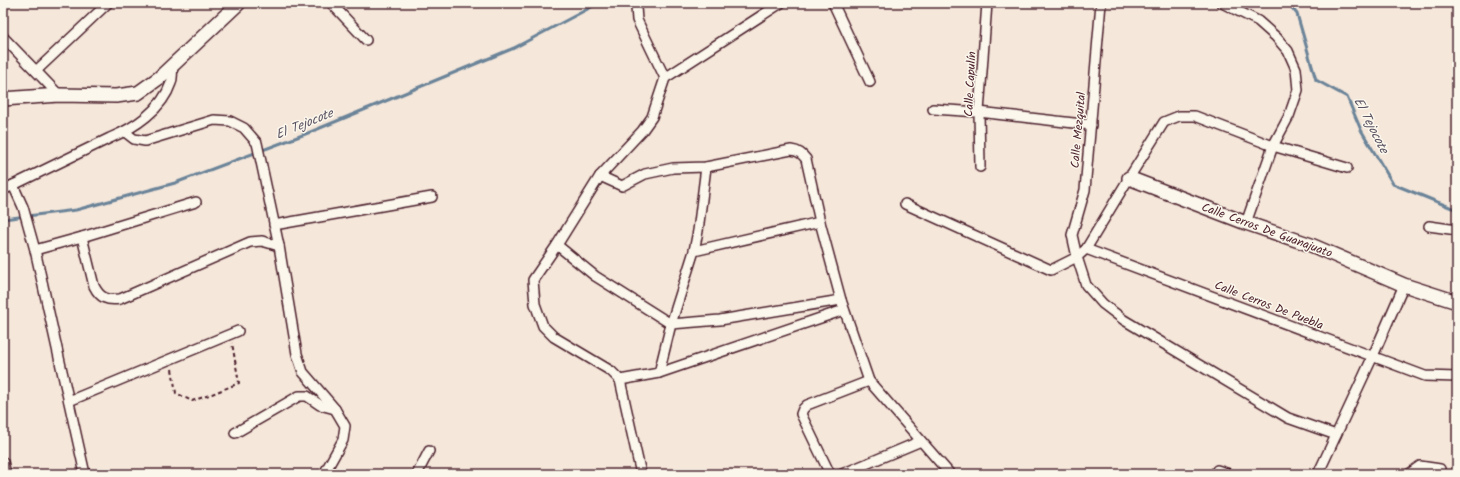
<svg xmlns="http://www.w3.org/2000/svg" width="1460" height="477" viewBox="0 0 1460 477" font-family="Kalam,sans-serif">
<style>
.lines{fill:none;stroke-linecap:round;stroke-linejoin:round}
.stream{stroke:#6a8398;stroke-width:3}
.street-casing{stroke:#4a1f2b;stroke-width:12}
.secondary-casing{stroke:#4a1f2b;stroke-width:16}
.path{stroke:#4a1f2b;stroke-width:2;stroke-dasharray:4 3;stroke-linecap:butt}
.street{stroke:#fbf7ec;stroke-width:9}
.secondary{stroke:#fbf7ec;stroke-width:13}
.labels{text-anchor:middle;stroke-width:3;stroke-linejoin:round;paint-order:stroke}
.street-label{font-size:12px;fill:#4a1f2b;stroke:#fbf7ec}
.water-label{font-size:13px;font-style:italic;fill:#5a5162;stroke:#fbf7ec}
</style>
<rect width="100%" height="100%" fill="#f5e7da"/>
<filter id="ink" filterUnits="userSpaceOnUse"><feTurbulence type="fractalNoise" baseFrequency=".025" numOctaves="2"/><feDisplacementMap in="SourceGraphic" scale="8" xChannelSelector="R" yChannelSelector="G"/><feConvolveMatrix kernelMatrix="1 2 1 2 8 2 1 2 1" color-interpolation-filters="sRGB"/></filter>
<g filter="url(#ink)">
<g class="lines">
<g class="stream">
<path d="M1288,3L1297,14L1316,80L1347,97L1361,130L1393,184L1457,210"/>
<path d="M3,219L76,210L175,183L308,133L514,48L599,3"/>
</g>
<g class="street-casing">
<g id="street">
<path d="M331,3L366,40"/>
<path d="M639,3L636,7L637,20L665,78"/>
<path d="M833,3L870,82"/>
<path d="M1101,3L1085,190L1072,235L1077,257L1086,285L1103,304L1124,320L1288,418L1336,435"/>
<path d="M1222,3L1258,21L1276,37L1288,51L1296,69L1298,90L1289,116L1273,146L1246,223"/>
<path d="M3,37L59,95"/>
<path d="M36,71L108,3"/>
<path d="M933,109L979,112L1091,125"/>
<path d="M125,132L134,139L145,141L214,120L230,121L244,128L257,143L279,246L297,354L303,372L335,409L345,426L343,440L324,474"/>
<path d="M980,167L979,112L987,3"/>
<path d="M600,176L622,186L645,174L673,168L706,167L791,150C799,151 802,154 806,159L820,222L841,300L869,381L950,474"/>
<path d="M13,185L23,207L35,250L85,474"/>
<path d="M3,190L110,138C134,128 162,110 171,83C173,78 172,70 173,64"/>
<path d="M905,204L1051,270L1077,257L1086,249L1425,376L1457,377"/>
<path d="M274,225L432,197"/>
<path d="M1429,226L1457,230"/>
<path d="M82,237L94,286C100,298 107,301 120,299L250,242L262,241L279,246"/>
<path d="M557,245L595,276L671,324L720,320L841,300"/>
<path d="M1086,249L1129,178L1164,122L1179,116H1195L1273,146L1347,168"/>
<path d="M35,250L82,237L196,202"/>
<path d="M694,251L820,222"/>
<path d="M659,373L671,324L694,251L698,231L706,167"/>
<path d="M620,380L659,373L844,310"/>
<path d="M69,401L238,331"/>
<path d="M235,433L299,396H307L320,405L335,409"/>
<path d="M3,462L6,474"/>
<path d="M1217,470L1229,474"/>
<path d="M417,474L429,451"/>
<path d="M641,474L620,380L611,371L554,337L543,326L535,304L533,280L557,245L600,176L642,131L652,117L665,78L781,3"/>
<path d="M830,474L801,414L803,409L807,405L869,381"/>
<path d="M842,474L921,441"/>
<path d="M1318,474L1373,356L1404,285"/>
<path d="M1409,474L1420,466L1440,469"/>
</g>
</g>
<g class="secondary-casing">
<g id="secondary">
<path d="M3,99L59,95L116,96L138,93L159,78L239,3"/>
<path d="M1129,178L1246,223L1311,245L1404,285L1457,302"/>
</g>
</g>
<path class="path" d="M172,369L176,393L192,401L212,394L239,383L232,343"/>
<use href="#street" class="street"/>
<use href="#secondary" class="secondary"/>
</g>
</g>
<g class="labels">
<g class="street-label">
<text transform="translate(970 84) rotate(-87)" y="4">Calle Capulín</text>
<text transform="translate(1078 130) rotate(-85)" y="4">Calle Mezquital</text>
<text transform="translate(1267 230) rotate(20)" y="4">Calle Cerros De Guanajuato</text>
<text transform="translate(1269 305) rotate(21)" y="4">Calle Cerros De Puebla</text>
</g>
<g class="water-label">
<text transform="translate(304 123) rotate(-22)" y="5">El Tejocote</text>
<text transform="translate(1372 125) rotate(63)" y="5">El Tejocote</text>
</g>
</g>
<rect width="1460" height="477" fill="none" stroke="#fbf7ec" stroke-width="16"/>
<rect x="8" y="8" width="1444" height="461" fill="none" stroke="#4a1f2b" stroke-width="1.5" filter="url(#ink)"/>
</svg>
